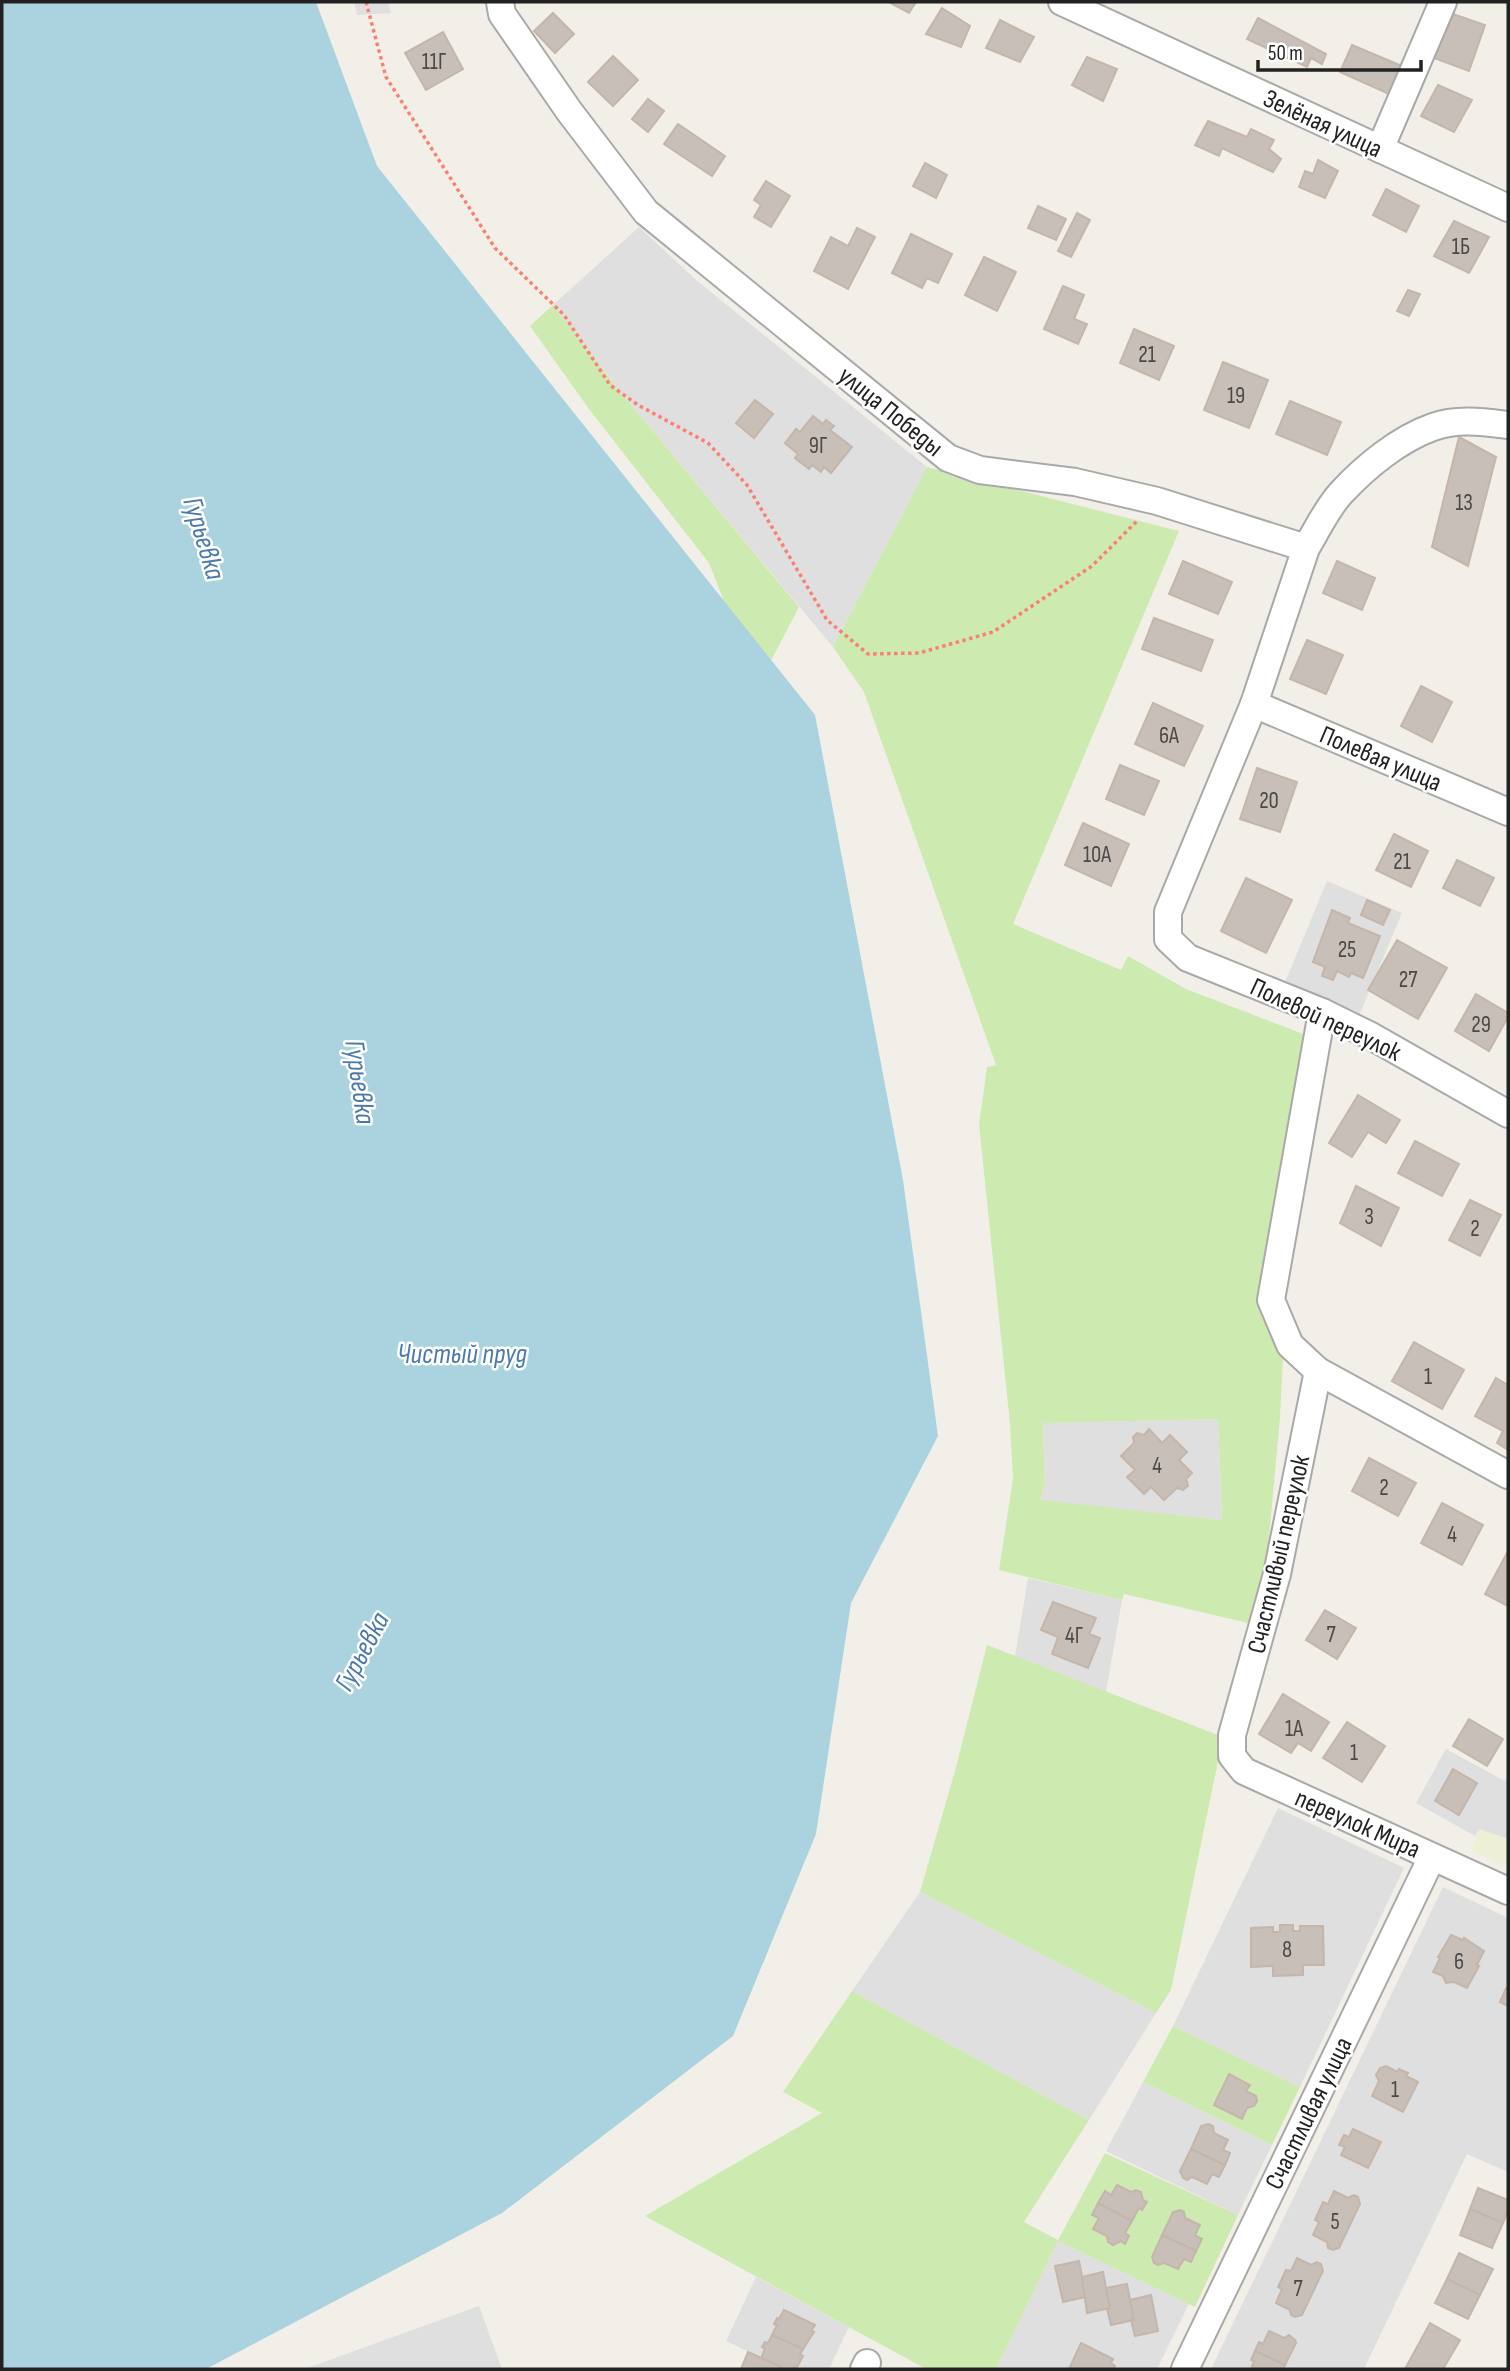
<svg xmlns="http://www.w3.org/2000/svg" width="1510" height="2371" viewBox="0 0 1510 2371" font-family="'Sofia Sans Condensed',sans-serif">
<style>
.residential{fill:#e0dfdf}
.farmland{fill:#eef0d5}
.grass{fill:#cdebb0;fill-rule:evenodd}
.water{fill:#aad3df}
.building{fill:#c7bfb8;stroke:#c4b6ab;stroke-width:2}
.lines{fill:none;stroke-linecap:round;stroke-linejoin:round}
.minor-casing{stroke:#a9a9a9;stroke-width:30}
.path{stroke:#fa8072;stroke-width:3.5;stroke-dasharray:3.5 3.5;stroke-linecap:butt}
.minor{stroke:#fff;stroke-width:26}
.labels{text-anchor:middle;stroke-width:5;stroke-linejoin:round;paint-order:stroke}
.number-label{font-size:23px;fill:#4b4948}
.street-label{font-size:26px;fill:#222;stroke:#fff}
.water-label{font-size:28px;font-style:italic;fill:#4a7aab;stroke:#fff}
</style>
<rect width="100%" height="100%" fill="#f2efe9"/>
<g class="residential">
<path d="M354,2H388L391,13L357,15Z"/>
<path d="M639,227L695,279L927,467L833,647L618,389L553,305Z"/>
<path d="M1327,881L1402,913L1358,1018L1281,992Z"/>
<path d="M1218,1419L1222,1520L1041,1501L1045,1481L1043,1423Z"/>
<path d="M1028,1578L1122,1600L1106,1692L1015,1656Z"/>
<path d="M1446,1749L1505,1781L1508,1776V1839L1479,1830L1475,1836L1416,1803Z"/>
<path d="M1278,1808L1404,1868L1300,2087L1173,2026Z"/>
<path d="M1443,1887L1508,1918V2172L1467,2154L1364,2369H1211Z"/>
<path d="M920,1892L1156,2013L1089,2120L852,1991Z"/>
<path d="M1143,2082L1272,2145L1238,2215L1106,2151Z"/>
<path d="M1058,2241L1189,2304L1157,2369H996Z"/>
<path d="M756,2277L849,2327L829,2369H785L726,2341Z"/>
<path d="M479,2306L502,2369H305L390,2338Z"/>
</g>
<path class="farmland" d="M1479,1829L1508,1839V1867L1472,1851Z"/>
<g class="grass">
<path d="M553,305L618,389L799,607L761,680L748,662L709,563L589,409L530,326Z"/>
<path d="M927,467L1179,531L1013,924L1121,970L1128,956L1186,989L1306,1035L1290,1218L1280,1418L1267,1559L1248,1623L1124,1594L1122,1600L999,1570L1013,1479L1010,1424L979,1124L987,1067L996,1065L864,692L833,647ZM1218,1419L1222,1520L1041,1500L1045,1481L1043,1423Z"/>
<path d="M987,1645L1223,1737L1171,1990L1156,2013L920,1892L955,1771Z"/>
<path d="M852,1991L1089,2120L1024,2222L1058,2240L1105,2153L1238,2215L1195,2307L1058,2241L996,2369H926L645,2216L822,2113L783,2092Z"/>
<path d="M1173,2026L1300,2087L1272,2145L1143,2082Z"/>
</g>
<path class="water" d="M2,2H316L377,166L815,715L903,1180L938,1436L851,1603L816,1834L733,2036L502,2213L206,2369H2Z"/>
<g class="building">
<path d="M889,2H916L909,13Z"/>
<path d="M942,8L970,26L961,47L926,34Z"/>
<path d="M553,13L574,34L555,53L534,31Z"/>
<path d="M1450,13L1485,25L1469,71L1434,58Z"/>
<path d="M1258,18L1326,54L1322,64L1311,58L1307,67L1247,39Z"/>
<path d="M1000,20L1034,37L1020,62L986,48Z"/>
<path d="M443,32L463,69L426,90L405,53Z"/>
<path d="M1352,45L1402,66L1389,94L1340,72Z"/>
<path d="M613,56L638,80L613,106L588,82Z"/>
<path d="M1087,57L1117,69L1103,101L1072,85Z"/>
<path d="M1438,85L1472,100L1454,132L1421,116Z"/>
<path d="M648,99L664,111L648,132L632,119Z"/>
<path d="M1208,121L1247,137L1251,129L1274,140L1269,149L1281,159L1273,172L1222,148L1219,156L1195,145Z"/>
<path d="M678,124L725,156L712,176L664,144Z"/>
<path d="M1318,160L1338,171L1325,198L1299,187L1305,171L1313,174Z"/>
<path d="M925,163L947,175L936,198L913,186Z"/>
<path d="M766,181L790,196L771,227L754,217L761,205L754,200Z"/>
<path d="M1386,189L1419,206L1406,232L1373,215Z"/>
<path d="M1038,206L1066,219L1056,240L1028,228Z"/>
<path d="M1077,213L1090,220L1071,257L1058,251Z"/>
<path d="M1454,221L1489,237L1469,273L1434,256Z"/>
<path d="M857,228L875,237L848,289L814,271L831,237L848,246Z"/>
<path d="M911,234L952,254L938,283L927,278L922,288L892,273Z"/>
<path d="M984,257L1016,272L997,311L965,295Z"/>
<path d="M1063,286L1084,295L1074,319L1087,324L1078,344L1044,329Z"/>
<path d="M1408,290L1420,294L1409,316L1397,311Z"/>
<path d="M1134,329L1174,346L1159,380L1120,363Z"/>
<path d="M1223,362L1268,380L1249,428L1204,410Z"/>
<path d="M755,400L773,414L754,438L736,423Z"/>
<path d="M1290,401L1341,422L1327,455L1276,434Z"/>
<path d="M813,416L823,424L826,420L834,426L830,430L852,447L831,473L824,467L821,472L812,465L809,469L795,458L798,454L785,443L796,429L800,432Z"/>
<path d="M1459,437L1496,457L1468,566L1432,547Z"/>
<path d="M1183,561L1232,582L1218,614L1169,594Z"/>
<path d="M1337,561L1375,578L1362,610L1323,593Z"/>
<path d="M1154,618L1213,640L1201,671L1142,649Z"/>
<path d="M1307,640L1343,655L1326,694L1290,679Z"/>
<path d="M1421,686L1452,702L1432,742L1401,726Z"/>
<path d="M1153,703L1203,726L1184,766L1135,744Z"/>
<path d="M1120,765L1159,781L1144,815L1106,799Z"/>
<path d="M1257,768L1297,782L1280,832L1240,819Z"/>
<path d="M1083,823L1129,844L1111,886L1065,865Z"/>
<path d="M1394,834L1428,851L1411,887L1376,870Z"/>
<path d="M1457,860L1494,878L1480,906L1443,888Z"/>
<path d="M1246,878L1292,900L1266,953L1221,931Z"/>
<path d="M1367,900L1390,910L1383,925L1361,915Z"/>
<path d="M1332,910L1350,918L1348,923L1380,936L1363,978L1351,973L1349,977L1337,971L1333,980L1322,976L1325,967L1313,962Z"/>
<path d="M1397,940L1447,968L1418,1019L1368,990Z"/>
<path d="M1476,994L1508,1013V1017L1489,1051L1455,1031Z"/>
<path d="M1358,1095L1400,1120L1386,1143L1368,1132L1352,1157L1329,1143Z"/>
<path d="M1415,1141L1459,1164L1442,1196L1398,1173Z"/>
<path d="M1356,1186L1399,1208L1381,1246L1340,1223Z"/>
<path d="M1470,1200L1501,1215L1480,1256L1449,1240Z"/>
<path d="M1414,1342L1464,1370L1442,1409L1392,1381Z"/>
<path d="M1496,1378L1508,1385V1450L1497,1443L1503,1431L1475,1416Z"/>
<path d="M1149,1429L1162,1443L1170,1435L1187,1452L1179,1460L1192,1473L1186,1479L1188,1486L1183,1490L1177,1488L1164,1500L1151,1487L1144,1494L1127,1477L1135,1470L1121,1456L1134,1443L1133,1437L1137,1433L1144,1435Z"/>
<path d="M1369,1458L1416,1483L1398,1516L1352,1491Z"/>
<path d="M1442,1503L1483,1525L1462,1565L1421,1543Z"/>
<path d="M1508,1551V1606L1485,1594Z"/>
<path d="M1053,1602L1096,1618L1089,1634L1100,1638L1088,1668L1052,1654L1058,1637L1041,1630Z"/>
<path d="M1325,1610L1356,1628L1337,1659L1306,1640Z"/>
<path d="M1283,1694L1329,1722L1311,1751L1298,1743L1291,1753L1259,1734Z"/>
<path d="M1469,1719L1503,1739L1487,1766L1453,1746Z"/>
<path d="M1347,1722L1385,1746L1362,1782L1323,1758Z"/>
<path d="M1453,1769L1477,1783L1459,1815L1435,1801Z"/>
<path d="M1280,1925H1293V1931H1300V1926H1323L1324,1965H1303V1975L1273,1976V1966L1251,1967V1928L1273,1927V1932H1280Z"/>
<path d="M1451,1935L1463,1940L1464,1938L1484,1951L1477,1965L1479,1966L1467,1988L1454,1982L1446,1983L1443,1976L1433,1972L1440,1958L1438,1957Z"/>
<path d="M1506,1988L1508,1989V2006L1500,2002Z"/>
<path d="M1386,2066L1397,2072L1399,2069L1408,2073L1406,2076L1418,2082L1403,2112L1372,2096L1379,2081L1376,2075L1380,2068Z"/>
<path d="M1229,2074L1250,2085L1246,2091L1256,2096L1257,2101L1254,2106L1247,2108L1242,2119L1214,2105Z"/>
<path d="M1208,2124L1213,2126L1214,2133L1228,2140L1223,2150L1230,2153L1225,2165L1191,2149L1201,2126Z"/>
<path d="M1353,2129L1381,2142L1368,2168L1341,2155L1345,2147L1339,2145L1344,2135L1349,2137Z"/>
<path d="M1191,2149L1225,2165L1219,2177L1212,2174L1207,2184L1192,2177L1187,2180L1183,2178L1180,2171Z"/>
<path d="M1117,2185L1131,2192L1136,2190L1141,2192L1143,2200L1147,2202L1142,2210L1139,2208L1132,2221L1098,2203L1105,2191L1111,2195Z"/>
<path d="M1478,2188L1508,2200V2210L1503,2223L1470,2209Z"/>
<path d="M1334,2191L1348,2198L1354,2195L1358,2197L1360,2204L1339,2248L1333,2250L1328,2248L1327,2242L1313,2235L1319,2222L1315,2220L1323,2202L1328,2204Z"/>
<path d="M1098,2203L1132,2221L1125,2233L1129,2236L1125,2244L1121,2241L1113,2245L1108,2242L1107,2236L1093,2229L1099,2218L1092,2215Z"/>
<path d="M1470,2209L1503,2223L1492,2248L1460,2235Z"/>
<path d="M1180,2210L1184,2212L1185,2218L1200,2225L1195,2235L1202,2239L1196,2251L1162,2235L1173,2212Z"/>
<path d="M1162,2235L1196,2251L1191,2262L1184,2259L1178,2269L1164,2263L1158,2265L1154,2263L1152,2257Z"/>
<path d="M1459,2253L1493,2269L1480,2295L1447,2279Z"/>
<path d="M1297,2258L1311,2265L1317,2262L1321,2264L1323,2271L1302,2315L1295,2317L1291,2315L1290,2310L1276,2303L1282,2289L1278,2287L1286,2270L1291,2271Z"/>
<path d="M1079,2261L1086,2297L1063,2302L1055,2266Z"/>
<path d="M1103,2272L1110,2308L1087,2313L1082,2277Z"/>
<path d="M1447,2279L1480,2295L1468,2319L1435,2303Z"/>
<path d="M1127,2284L1134,2320L1111,2325L1107,2309L1110,2308L1106,2288Z"/>
<path d="M1151,2295L1158,2331L1135,2336L1131,2320H1134L1130,2300Z"/>
<path d="M784,2310L815,2325L811,2331L814,2332L803,2349L772,2335L777,2325L774,2324L777,2318L779,2319Z"/>
<path d="M1430,2323L1460,2340L1443,2369H1405Z"/>
<path d="M1269,2331L1284,2338L1289,2335L1295,2340L1296,2343L1285,2365L1255,2351L1259,2342L1263,2344Z"/>
<path d="M772,2335L803,2349L800,2354L803,2356L797,2367L784,2369L761,2358L765,2349L762,2347L765,2342L768,2343Z"/>
<path d="M1081,2343L1113,2359L1111,2363L1115,2366L1113,2369H1069Z"/>
<path d="M1255,2351L1285,2365L1283,2369H1251L1254,2361L1251,2360Z"/>
<path d="M748,2352L780,2366L779,2369H741Z"/>
</g>
<g class="lines">
<g class="minor-casing">
<g id="minor">
<path d="M500,2L502,14L569,111L646,212L948,458L980,470L1075,482L1157,501L1306,548C1317,530 1327,508 1341,493C1365,467 1399,439 1433,427C1457,418 1484,422 1508,425"/>
<path d="M1062,2L1508,208"/>
<path d="M1380,149L1443,2"/>
<path d="M1306,548L1254,704L1168,912V939L1188,958L1322,1012L1371,1036L1508,1114"/>
<path d="M1254,704L1508,812"/>
<path d="M1322,1012L1271,1300L1290,1345L1318,1371L1508,1475"/>
<path d="M1318,1371L1277,1574L1232,1735V1756L1244,1771L1508,1891"/>
<path d="M864,2369L867,2363"/>
<path d="M1185,2369L1432,1857"/>
</g>
</g>
<path class="path" d="M366,2L386,77L495,248L564,315L610,385L638,405L708,443L747,485L827,620L868,654L919,653L993,632L1092,566L1138,520"/>
<use href="#minor" class="minor"/>
</g>
<g class="labels">
<g class="number-label">
<text x="434" y="69">11Г</text>
<text x="1461" y="254">1Б</text>
<text x="1147" y="362">21</text>
<text x="1236" y="403">19</text>
<text x="818" y="453">9Г</text>
<text x="1464" y="510">13</text>
<text x="1169" y="743">6А</text>
<text x="1269" y="808">20</text>
<text x="1097" y="862">10А</text>
<text x="1402" y="869">21</text>
<text x="1347" y="957">25</text>
<text x="1408" y="987">27</text>
<text x="1481" y="1032">29</text>
<text x="1369" y="1224">3</text>
<text x="1475" y="1236">2</text>
<text x="1428" y="1384">1</text>
<text x="1157" y="1473">4</text>
<text x="1384" y="1495">2</text>
<text x="1452" y="1542">4</text>
<text x="1331" y="1642">7</text>
<text x="1074" y="1643">4Г</text>
<text x="1294" y="1736">1А</text>
<text x="1354" y="1760">1</text>
<text x="1287" y="1957">8</text>
<text x="1459" y="1969">6</text>
<text x="1395" y="2097">1</text>
<text x="1335" y="2229">5</text>
<text x="1298" y="2296">7</text>
</g>
<g class="street-label">
<text transform="translate(1323 123) rotate(25)" y="9">Зелёная улица</text>
<text transform="translate(891 411) rotate(39)" y="9">улица Победы</text>
<text transform="translate(1381 758) rotate(23)" y="9">Полевая улица</text>
<text transform="translate(1326 1019) rotate(25)" y="9">Полевой переулок</text>
<text transform="translate(1278 1554) rotate(-77)" y="9">Счастливый переулок</text>
<text transform="translate(1358 1823) rotate(24)" y="9">переулок Мира</text>
<text transform="translate(1308 2113) rotate(-64)" y="9">Счастливая улица</text>
</g>
<g class="water-label">
<text transform="translate(205 538) rotate(73)" y="10">Гурьевка</text>
<text transform="translate(361 1082) rotate(82)" y="10">Гурьевка</text>
<text x="462" y="1363">Чистый пруд</text>
<text transform="translate(361 1651) rotate(-62)" y="10">Гурьевка</text>
</g>
</g>
<rect width="1510" height="2371" fill="none" stroke="#222222" stroke-width="7"/>
<path d="M1258 60v10h163v-10" fill="none" stroke="#222222" stroke-width="3.5"/>
<text x="1268" y="60" font-size="21" fill="#222222" stroke="#ffffff" stroke-width="5" paint-order="stroke">50 m</text>
</svg>
